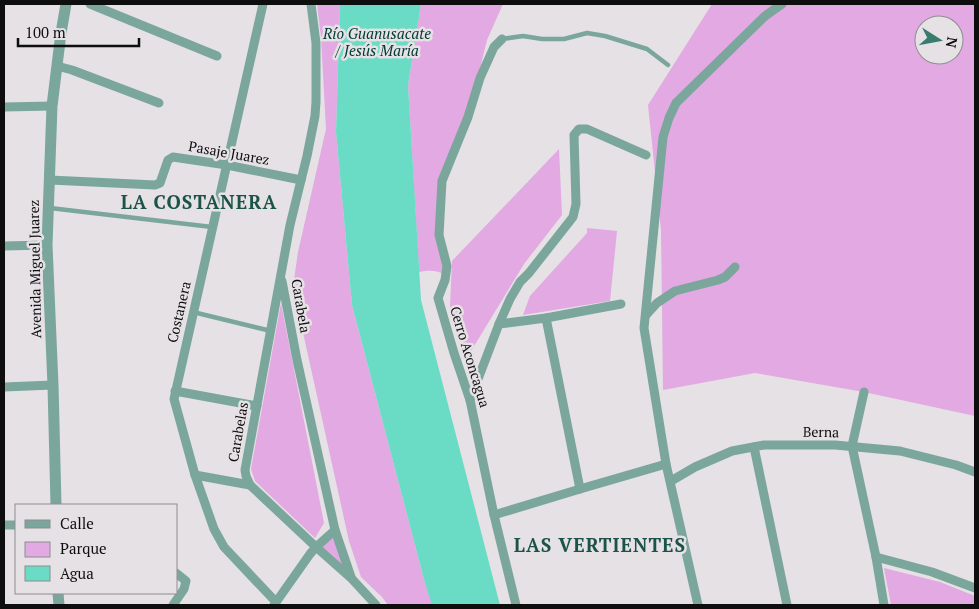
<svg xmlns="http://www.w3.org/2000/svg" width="979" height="609" viewBox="0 0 979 609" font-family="'PT Serif',serif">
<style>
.green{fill:#e2a9e2;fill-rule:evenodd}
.water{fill:#6adcc6}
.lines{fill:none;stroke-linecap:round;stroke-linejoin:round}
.service{stroke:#7aa69c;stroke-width:4.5}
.minor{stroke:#7aa69c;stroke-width:9}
.tertiary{stroke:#7aa69c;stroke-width:11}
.labels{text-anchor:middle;stroke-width:5;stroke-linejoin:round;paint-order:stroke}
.street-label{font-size:14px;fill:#0f0e0f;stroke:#e5e1e4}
.water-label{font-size:15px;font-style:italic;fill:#023a32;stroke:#e5e1e4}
.district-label{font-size:19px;font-weight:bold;letter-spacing:1px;fill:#1c5349;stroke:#e5e1e4}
</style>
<rect width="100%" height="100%" fill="#e5e1e4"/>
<g class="green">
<path d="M317,4H340L336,132L352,305L425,583L433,605H388L382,597L361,577L349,541L293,287L298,252L326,129L321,37Z"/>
<path d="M421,4H503L487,40L468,117L442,181L439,235L446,275C436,270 430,270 419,272L408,85Z"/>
<path d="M712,4H975V416L864,392L755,373L663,390L661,230L648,105ZM924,25H954V55H924Z"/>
<path d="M559,149L562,215L524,264L465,361L450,307L452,261Z"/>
<path d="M587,228L617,231L610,301L523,315L530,296L587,233Z"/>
<path d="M281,303L324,523L315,538L255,481L251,469Z"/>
<path d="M333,534L347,573L320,548Z"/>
<path d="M884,568L940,582L975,596V605H891Z"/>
</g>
<path class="water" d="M340,4H421L408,85L421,300L500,605H432L425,583L352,305L336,132Z"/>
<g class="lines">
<g class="service">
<path d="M502,39L523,36L542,39H564L587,33L605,36L647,49L668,65"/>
<path d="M50,208L212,227"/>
<path d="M193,312L271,331"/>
</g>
<g class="minor">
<path d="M90,4L217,56"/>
<path d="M263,4L174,399L195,475L214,529L224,547L276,602"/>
<path d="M311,4L316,43V102L315,116L307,156L290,225L245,470L246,476L250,485L316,547L352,579L376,605"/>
<path d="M502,39L494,47L480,78L468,117L442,181L439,235L447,266L445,280L438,298L454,353L470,400L494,515L516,605"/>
<path d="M57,66L72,70L159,103"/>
<path d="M4,107L52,106"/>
<path d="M50,180L155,185L160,183L168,160L173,157L227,165L301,180"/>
<path d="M4,246L47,245"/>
<path d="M282,281L297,360L335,530L351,577"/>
<path d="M646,315L657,303L675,291L718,280L725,277L735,267"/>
<path d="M546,318L580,489"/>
<path d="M499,324L546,318L621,304"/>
<path d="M4,387L53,385"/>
<path d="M175,391L257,406"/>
<path d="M864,392L852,446L876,557L884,605"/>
<path d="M470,400L499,324L510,299L520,282L529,273L573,217L576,204L574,135L579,129H587L646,155"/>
<path d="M754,447L787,605"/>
<path d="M195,475L250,485"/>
<path d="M671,481L695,467L732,451L764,445H835L900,451L956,465L975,472"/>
<path d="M494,515L580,489L666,464"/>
<path d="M4,525H16"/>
<path d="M876,557L932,572L975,588"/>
<path d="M173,605L184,589L186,581L176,573"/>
<path d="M274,605L310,554L316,547L335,530"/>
<path d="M698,605L666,464L644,328L663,137L669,118L676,103L765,16L782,4"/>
</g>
<g class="tertiary">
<path d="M56,505L53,385L47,245L52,106L61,33L66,4"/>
<path d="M58,593L59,605"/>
</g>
</g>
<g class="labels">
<g class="street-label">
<text transform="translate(229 153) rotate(10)" y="5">Pasaje Juarez</text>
<text transform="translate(35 269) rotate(-91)" y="5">Avenida Miguel Juarez</text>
<text transform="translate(301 306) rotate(80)" y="5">Carabela</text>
<text transform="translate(179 312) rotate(-77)" y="5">Costanera</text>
<text transform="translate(470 357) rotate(73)" y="5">Cerro Aconcagua</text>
<text transform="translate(238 432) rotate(-80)" y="5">Carabelas</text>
<text transform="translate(821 432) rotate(1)" y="5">Berna</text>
</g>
<g class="water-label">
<text x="377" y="39">Río Guanusacate<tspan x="377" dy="17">/ Jesús María</tspan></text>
</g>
<g class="district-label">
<text x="199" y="209">LA COSTANERA</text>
<text x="600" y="552">LAS VERTIENTES</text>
</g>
</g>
<rect width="979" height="609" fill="none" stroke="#0f0e0f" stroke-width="10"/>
<rect x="15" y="504" width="162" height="90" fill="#e5e1e4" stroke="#8f8d8f"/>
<rect x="25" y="520" width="25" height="8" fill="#7aa69c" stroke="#8f8d8f"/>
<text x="60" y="529" font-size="15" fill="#0f0e0f">Calle</text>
<rect x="25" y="542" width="25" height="15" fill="#e2a9e2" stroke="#8f8d8f"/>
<text x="60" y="554" font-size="15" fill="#0f0e0f">Parque</text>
<rect x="25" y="566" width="25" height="15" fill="#6adcc6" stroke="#8f8d8f"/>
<text x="60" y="579" font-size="15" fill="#0f0e0f">Agua</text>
<g transform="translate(939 40) rotate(101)"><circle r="24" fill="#e5e1e4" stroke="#8f8d8f"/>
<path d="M0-4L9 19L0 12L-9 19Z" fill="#397c6f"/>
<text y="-8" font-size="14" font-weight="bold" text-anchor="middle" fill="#0f0e0f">N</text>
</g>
<path d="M18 38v8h121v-8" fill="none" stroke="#0f0e0f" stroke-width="2.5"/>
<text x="25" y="38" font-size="15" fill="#0f0e0f" stroke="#e5e1e4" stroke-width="4" paint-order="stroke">100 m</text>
</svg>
